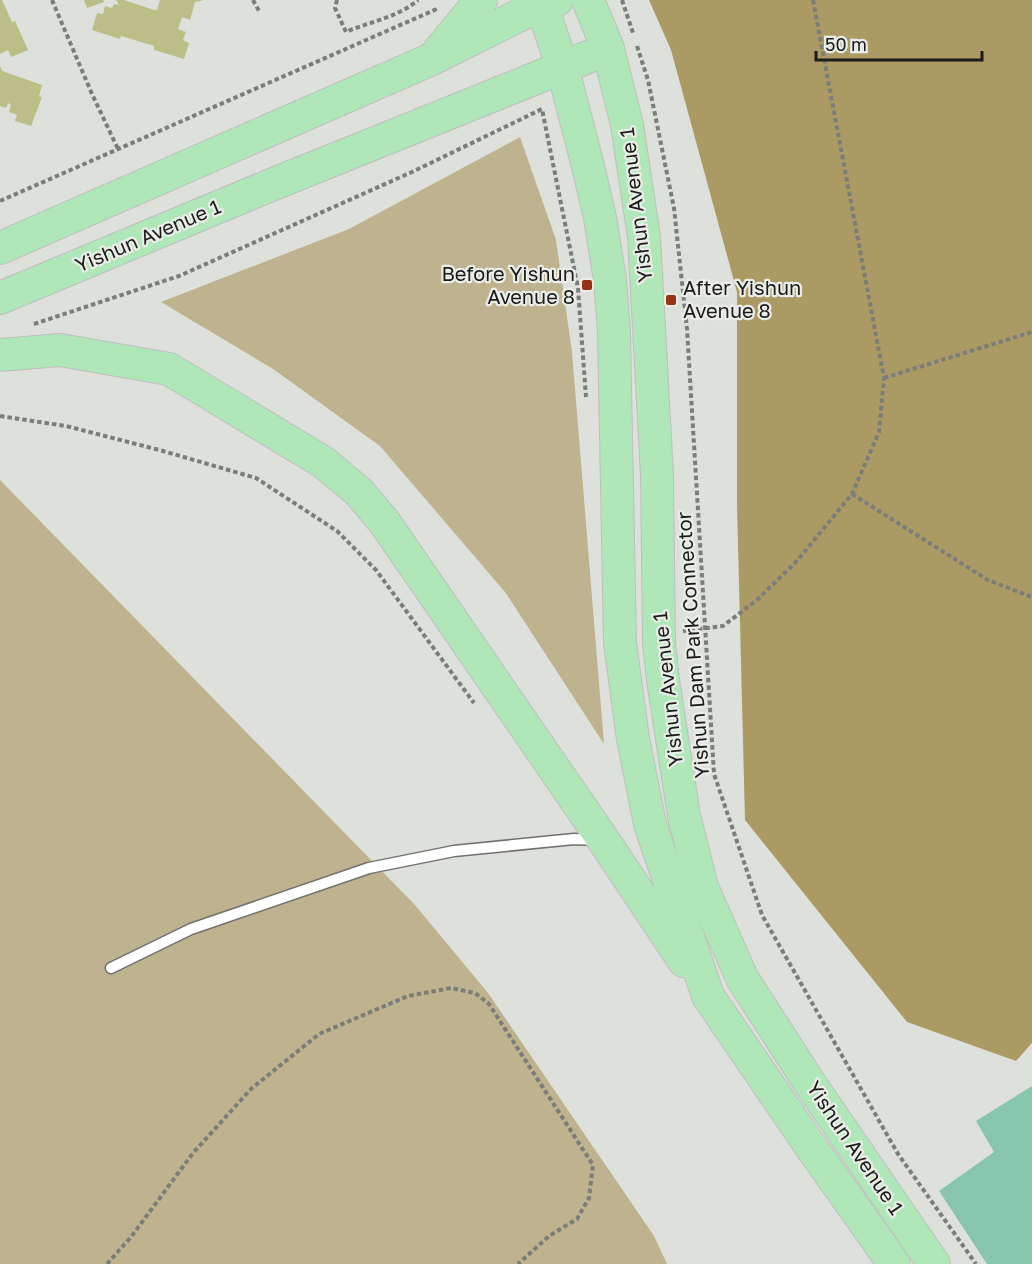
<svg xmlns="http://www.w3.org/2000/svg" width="1032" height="1264" viewBox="0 0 1032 1264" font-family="'Golos Text',sans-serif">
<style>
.green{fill:#beb28f}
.forest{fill:#ac9a65}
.water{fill:#87c6ad}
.building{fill:#bbbe87}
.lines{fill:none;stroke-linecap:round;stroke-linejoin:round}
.lane-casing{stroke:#6f726d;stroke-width:13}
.primary-casing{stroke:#bfbfbf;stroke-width:34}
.path{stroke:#7b7d79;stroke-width:4;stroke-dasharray:4.5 3;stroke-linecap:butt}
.lane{stroke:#fff;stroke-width:10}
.primary{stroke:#afe7b9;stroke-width:32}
.poi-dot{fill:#993117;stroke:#ebeee8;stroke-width:2}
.labels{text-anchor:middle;stroke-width:4.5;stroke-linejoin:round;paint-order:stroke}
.street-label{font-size:20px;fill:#1b1c1a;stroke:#ebeee8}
.poi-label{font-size:20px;fill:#1b1c1a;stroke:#ebeee8;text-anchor:end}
</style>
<rect width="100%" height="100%" fill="#dee1db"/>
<g class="green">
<path d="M520,137L556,240L572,352L604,744L505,592L380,446L273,369L161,302L349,229Z"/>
<path d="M0,480L415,905L488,993L654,1236L667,1264H0Z"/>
</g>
<path class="forest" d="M649,0H1032V1043L1016,1061L907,1022L745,820L737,505V292L671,50Z"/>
<path class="water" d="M1032,1086V1264H987L939,1191L994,1152L976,1121Z"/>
<g class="building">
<path d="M0,0H2L12,22L15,21L28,50L11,57L8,50L0,54Z"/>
<path d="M84,0H103L104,2L87,8Z"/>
<path d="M116,0H124L154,10H157L160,0H204L195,2L190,20L182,17L178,29L186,32L183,40L189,43L184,59L154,50V46L121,36L120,39L92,30L97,13L103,14L105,6L112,8L114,4L119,5Z"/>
<path d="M0,66L2,71L42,85L39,96L42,97L31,126L15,121L17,115L9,112L11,105L8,103L6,108L0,106Z"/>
</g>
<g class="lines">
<g class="lane-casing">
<path id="lane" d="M111,968L191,929L369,868L454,851L574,839L596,840"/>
</g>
<g class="primary-casing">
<g id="primary">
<path d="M540,0L562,66L588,166L600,218L610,280L614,331L620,643L633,739L650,824L708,996L809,1144L894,1264"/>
<path d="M588,0L608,49L627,125L644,237L657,475L659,643L663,680L684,816L702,887L742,978L809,1082L934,1264"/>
<path d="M438,52L481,0"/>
<path d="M0,248L432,59L542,4L557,0"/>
<path d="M0,298L271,185L608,49"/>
<path d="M0,355L60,350L169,369L323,462L359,492L385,523L604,841L684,961"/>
</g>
</g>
<g class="path">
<path d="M52,0L92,94L118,149"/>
<path d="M253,0L259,11"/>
<path d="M337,0L335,8L346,32C371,21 397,18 418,0"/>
<path d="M622,0L633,33"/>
<path d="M637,46L648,80L674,208L687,329L714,774L762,915L898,1154L976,1264"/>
<path d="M0,201L439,8"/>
<path d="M34,324L179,276L412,172L542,109L578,288L586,397"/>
<path d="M884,378L1032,332"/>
<path d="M0,416L66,426L163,451L256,478L337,531L376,570L474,703"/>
<path d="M852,494L988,580L1032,597"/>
<path d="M683,631L723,626L758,599L796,562L852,494L879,432L884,378L813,0"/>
<path d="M107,1264L131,1237L193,1153L251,1089L319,1034L408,996L451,988L475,993L489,1004L593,1165L589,1198L577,1219L549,1236L518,1264"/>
</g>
<use href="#lane" class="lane"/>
<use href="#primary" class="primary"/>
</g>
<g class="poi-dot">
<rect x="581" y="279" width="12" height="12" rx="3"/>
<rect x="665" y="294" width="12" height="12" rx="3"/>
</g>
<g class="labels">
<g class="street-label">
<text transform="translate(636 205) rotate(-97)" y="7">Yishun Avenue 1</text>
<text transform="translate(148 236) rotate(-23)" y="7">Yishun Avenue 1</text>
<text transform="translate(693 645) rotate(-94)" y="7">Yishun Dam Park Connector</text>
<text transform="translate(668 689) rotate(-96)" y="7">Yishun Avenue 1</text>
<text transform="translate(855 1148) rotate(56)" y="7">Yishun Avenue 1</text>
</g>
<g class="poi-label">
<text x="575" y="281">Before Yishun<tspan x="575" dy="23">Avenue 8</tspan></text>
<text x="683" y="295" text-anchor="start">After Yishun<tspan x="683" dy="23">Avenue 8</tspan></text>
</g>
</g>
<path d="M816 51v9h166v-9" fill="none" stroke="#1b1c1a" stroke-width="3"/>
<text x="825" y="51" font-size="18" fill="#1b1c1a" stroke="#ebeee8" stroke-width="4.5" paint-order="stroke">50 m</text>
</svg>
